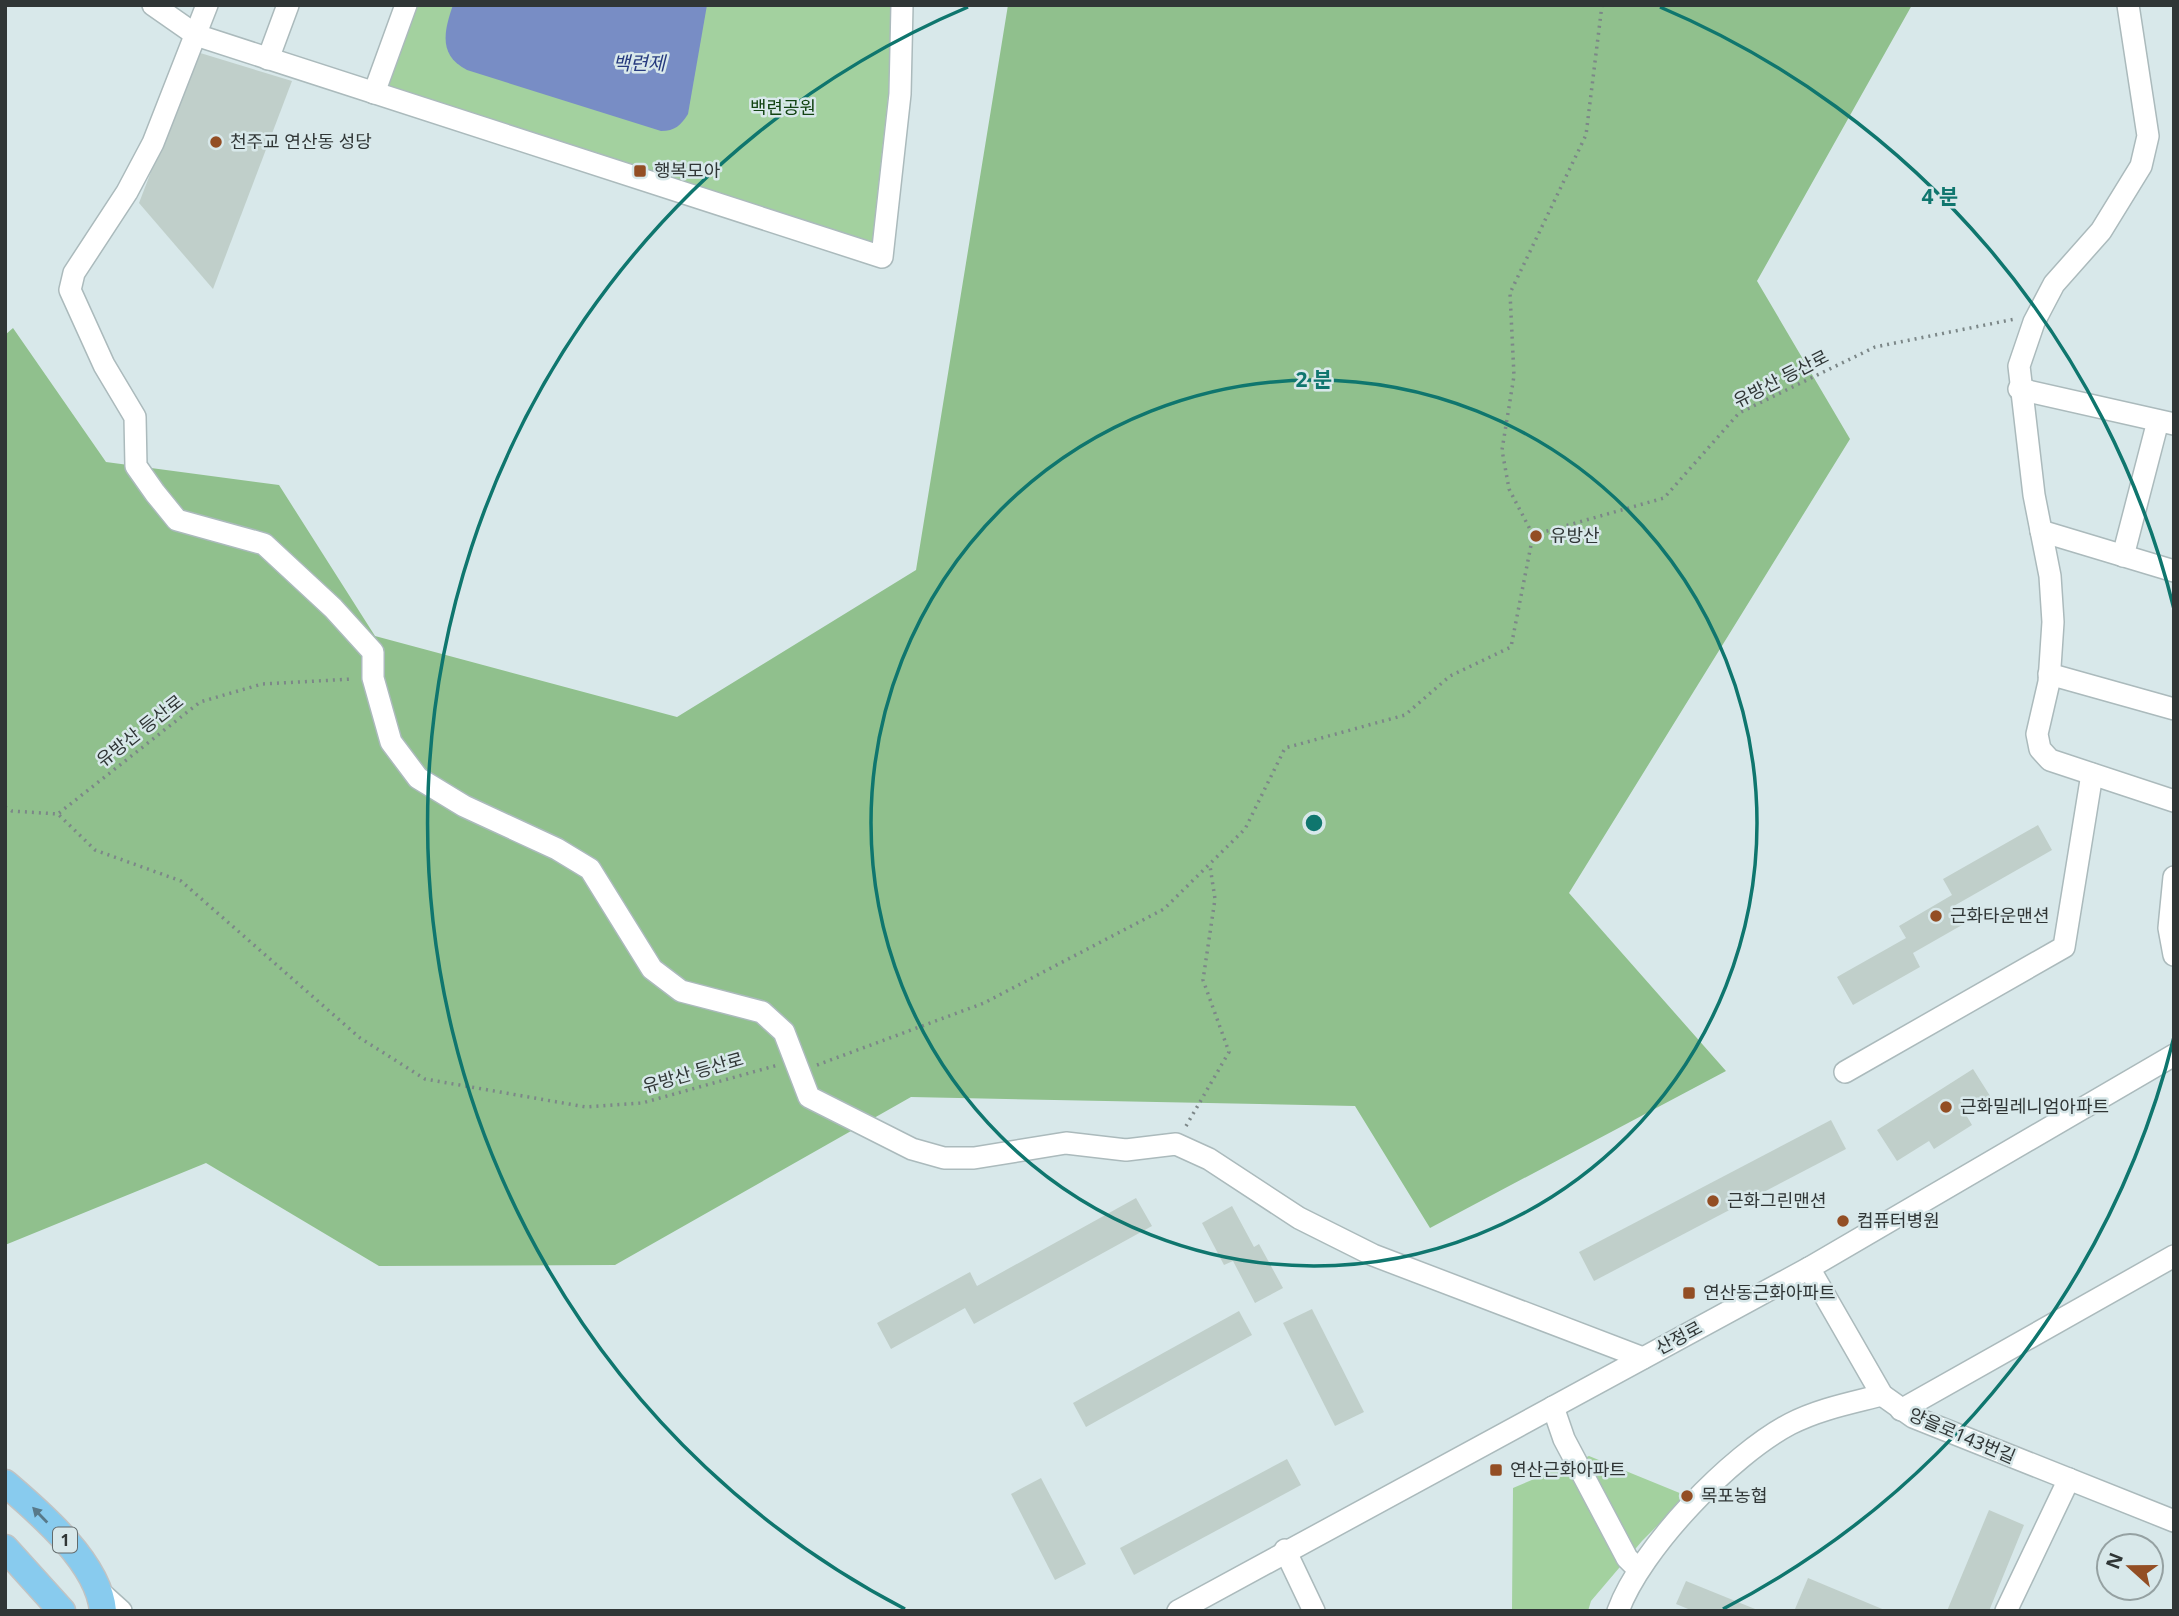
<svg xmlns="http://www.w3.org/2000/svg" width="2179" height="1616" viewBox="0 0 2179 1616" font-family="'Noto Sans','Noto Sans KR',sans-serif">
<style>
.green{fill:#a3d19f}
.forest{fill:#90c08d}
.water{fill:#788dc5}
.building{fill:#c0cfca}
.lines{fill:none;stroke-linecap:round;stroke-linejoin:round}
.minor-casing{stroke:#abbabc;stroke-width:24}
.major-casing{stroke:#c1c3c3;stroke-width:29}
.path{stroke:#7c8788;stroke-width:3.5;stroke-dasharray:2 5;stroke-linecap:butt}
.minor{stroke:#fff;stroke-width:21}
.major{stroke:#88cbee;stroke-width:26}
.oneway{fill:#587989}
.ring{fill:none;stroke:#0f766e;stroke-width:3.5}
.poi-dot{fill:#934e24;stroke:#d8e8ea;stroke-width:2.5}
.labels{text-anchor:middle;stroke-width:5;stroke-linejoin:round;paint-order:stroke}
.shield{fill:#d8e8ea;stroke:#626b6c;stroke-width:2}
.shield-label{font-size:16px;font-weight:bold;fill:#303636}
.park-label{font-size:18px;fill:#124312;stroke:#d8e8ea}
.poi-label{font-size:18px;fill:#303636;stroke:#d8e8ea;text-anchor:start}
.street-label{font-size:18px;fill:#303636;stroke:#d8e8ea}
.water-label{font-size:19px;font-style:italic;fill:#263a7e;stroke:#d8e8ea}
.centre{fill:#0f766e;stroke:#d8e8ea;stroke-width:3.5}
.ring-label{font-size:21px;text-anchor:middle;font-weight:bold;fill:#0f766e;stroke:#d8e8ea;stroke-width:5;stroke-linejoin:round;paint-order:stroke}
</style>
<rect width="100%" height="100%" fill="#d8e8ea"/>
<g class="green">
<path d="M416,5H898L872,244L387,86Z"/>
<path d="M1589,1456L1687,1496L1642,1541L1591,1601L1588,1611H1512L1513,1488Z"/>
</g>
<path class="forest" d="M1008,5H1912L1757,281L1850,439L1569,893L1726,1071L1430,1228L1355,1106L911,1097L615,1265L379,1266L206,1163L5,1245V335L13,328L106,462L279,485L375,636L677,717L916,570Z"/>
<path class="water" d="M453,5H707L688,114C681,125 675,131 661,131L467,70C438,55 444,31 453,5Z"/>
<g class="building">
<path d="M197,52L292,81L213,289L139,203Z"/>
<path d="M2038,825L2052,850L1952,907L1962,925L1913,953L1920,967L1853,1005L1837,977L1906,938L1899,926L1952,895L1943,879Z"/>
<path d="M1973,1069L1992,1099L1966,1115L1972,1125L1934,1149L1929,1141L1897,1161L1877,1130Z"/>
<path d="M1831,1120L1846,1149L1594,1281L1579,1252Z"/>
<path d="M1136,1198L1152,1226L974,1324L965,1308L891,1349L877,1323L970,1272L977,1286Z"/>
<path d="M1232,1206L1254,1247L1259,1244L1283,1288L1255,1303L1233,1261L1224,1265L1202,1223Z"/>
<path d="M1312,1309L1364,1412L1335,1426L1283,1323Z"/>
<path d="M1239,1311L1252,1335L1086,1427L1073,1403Z"/>
<path d="M1287,1459L1301,1485L1134,1575L1120,1548Z"/>
<path d="M1041,1478L1086,1564L1055,1580L1011,1494Z"/>
<path d="M1989,1510L2024,1525L1989,1611H1947Z"/>
<path d="M1808,1578L1887,1611L1795,1609Z"/>
<path d="M1686,1581L1760,1611H1693L1676,1604Z"/>
</g>
<g class="lines">
<g class="minor-casing">
<g id="minor">
<path d="M153,5L196,35L882,257L900,94L902,5"/>
<path d="M207,5L153,143L127,192L74,273L70,290L104,365L135,417L136,466L155,493L177,520L264,544L333,608L373,652V678L391,742L418,778L464,806L557,849L590,869L652,969L681,991L762,1012L784,1032L809,1097L912,1149L944,1158H974L1066,1143L1126,1150L1176,1144L1209,1159L1299,1218L1373,1255L1643,1358"/>
<path d="M2128,5L2148,136L2141,166L2101,231L2054,284L2034,322L2019,366L2034,495L2050,576L2053,622L2049,682L2037,734L2040,749L2050,760L2174,801"/>
<path d="M268,59L288,5"/>
<path d="M374,93L406,5"/>
<path d="M2019,389L2174,424"/>
<path d="M2041,531L2174,571"/>
<path d="M2123,556L2158,421"/>
<path d="M2049,674L2174,709"/>
<path d="M2174,877L2169,928L2174,955"/>
<path d="M1845,1072L2064,947L2092,774"/>
<path d="M1809,1268L1882,1395L1913,1417L2174,1521"/>
<path d="M1553,1407L1564,1439L1627,1558L1638,1569"/>
<path d="M1901,1410L2174,1256"/>
<path d="M1285,1550L1314,1611"/>
<path d="M101,1593L121,1611"/>
<path d="M1178,1611L1809,1268L2174,1055"/>
<path d="M1618,1611C1641,1548 1731,1455 1790,1424C1819,1409 1851,1403 1882,1395"/>
<path d="M2006,1611L2069,1479"/>
</g>
</g>
<g class="major-casing">
<g id="major">
<path d="M5,1483C40,1513 99,1563 103,1611"/>
<path d="M5,1548L62,1611"/>
</g>
</g>
<g class="path">
<path d="M1533,535L1664,498L1739,413L1875,347L2015,319"/>
<path d="M5,807L12,811L58,814L95,850L181,881L360,1038L425,1079L586,1107L642,1103L778,1065"/>
<path d="M59,813L200,702L262,684L353,679"/>
<path d="M817,1065L984,1003L1164,909L1245,829L1285,748L1405,715L1450,676L1511,647L1533,535L1509,489L1502,450L1514,376L1510,293L1586,135L1602,5"/>
<path d="M1186,1126L1229,1052L1203,980L1215,899L1210,866"/>
</g>
<use href="#minor" class="minor"/>
<use href="#major" class="major"/>
</g>
<defs><path id="oneway-solid" d="M-6-.8H1V-3.2L6.5 0L1 3.2V.8H-6Z" transform="scale(1.75)"/></defs>
<use class="oneway" href="#oneway-solid" transform="translate(40 1515) rotate(-134)"/>
<g class="ring">
<circle cx="1314" cy="823" r="443"/>
<path d="M2174 1037A886 886 0 0 1 1723 1609M905 1609A886 886 0 0 1 968 7M1660 7A886 886 0 0 1 2174 609"/>
</g>
<g class="poi-dot">
<circle cx="216" cy="142" r="7"/>
<rect x="633" y="164" width="14" height="14" rx="3.5"/>
<circle cx="1536" cy="536" r="7"/>
<circle cx="1936" cy="916" r="7"/>
<circle cx="1946" cy="1107" r="7"/>
<circle cx="1713" cy="1201" r="7"/>
<circle cx="1843" cy="1221" r="7"/>
<rect x="1682" y="1286" width="14" height="14" rx="3.5"/>
<rect x="1489" y="1463" width="14" height="14" rx="3.5"/>
<circle cx="1687" cy="1496" r="7"/>
</g>
<g class="labels">
<rect class="shield" x="53" y="1527.5" width="24" height="25" rx="5"/>
<g class="shield-label">
<text x="65" y="1546">1</text>
</g>
<g class="park-label">
<text x="783" y="114">백련공원</text>
</g>
<g class="poi-label">
<text x="230" y="148">천주교 연산동 성당</text>
<text x="654" y="177">행복모아</text>
<text x="1550" y="542">유방산</text>
<text x="1950" y="922">근화타운맨션</text>
<text x="1960" y="1113">근화밀레니엄아파트</text>
<text x="1727" y="1207">근화그린맨션</text>
<text x="1857" y="1227">컴퓨터병원</text>
<text x="1703" y="1299">연산동근화아파트</text>
<text x="1510" y="1476">연산근화아파트</text>
<text x="1701" y="1502">목포농협</text>
</g>
<g class="street-label">
<text transform="translate(1781 379) rotate(-27)" y="6">유방산 등산로</text>
<text transform="translate(140 731) rotate(-38)" y="6">유방산 등산로</text>
<text transform="translate(693 1073) rotate(-16)" y="6">유방산 등산로</text>
<text transform="translate(1679 1338) rotate(-28)" y="6">산정로</text>
<text transform="translate(1962 1436) rotate(23)" y="6">양을로143번길</text>
</g>
<g class="water-label">
<text x="639" y="70">백련제</text>
</g>
</g>
<circle cx="1314" cy="823" r="10" class="centre"/>
<g class="ring-label">
<text x="1940" y="204">4 분</text>
<text x="1314" y="387">2 분</text>
</g>
<rect width="2179" height="1616" fill="none" stroke="#303636" stroke-width="14"/>
<g transform="translate(2130 1567) rotate(291)"><circle r="33" fill="#d8e8ea" stroke="#95a1a2" stroke-width="2"/>
<path d="M0-5L12 26L0 18L-12 26Z" fill="#934e24"/>
<text y="-10" font-size="19" font-weight="bold" text-anchor="middle" fill="#303636">N</text>
</g>
</svg>
